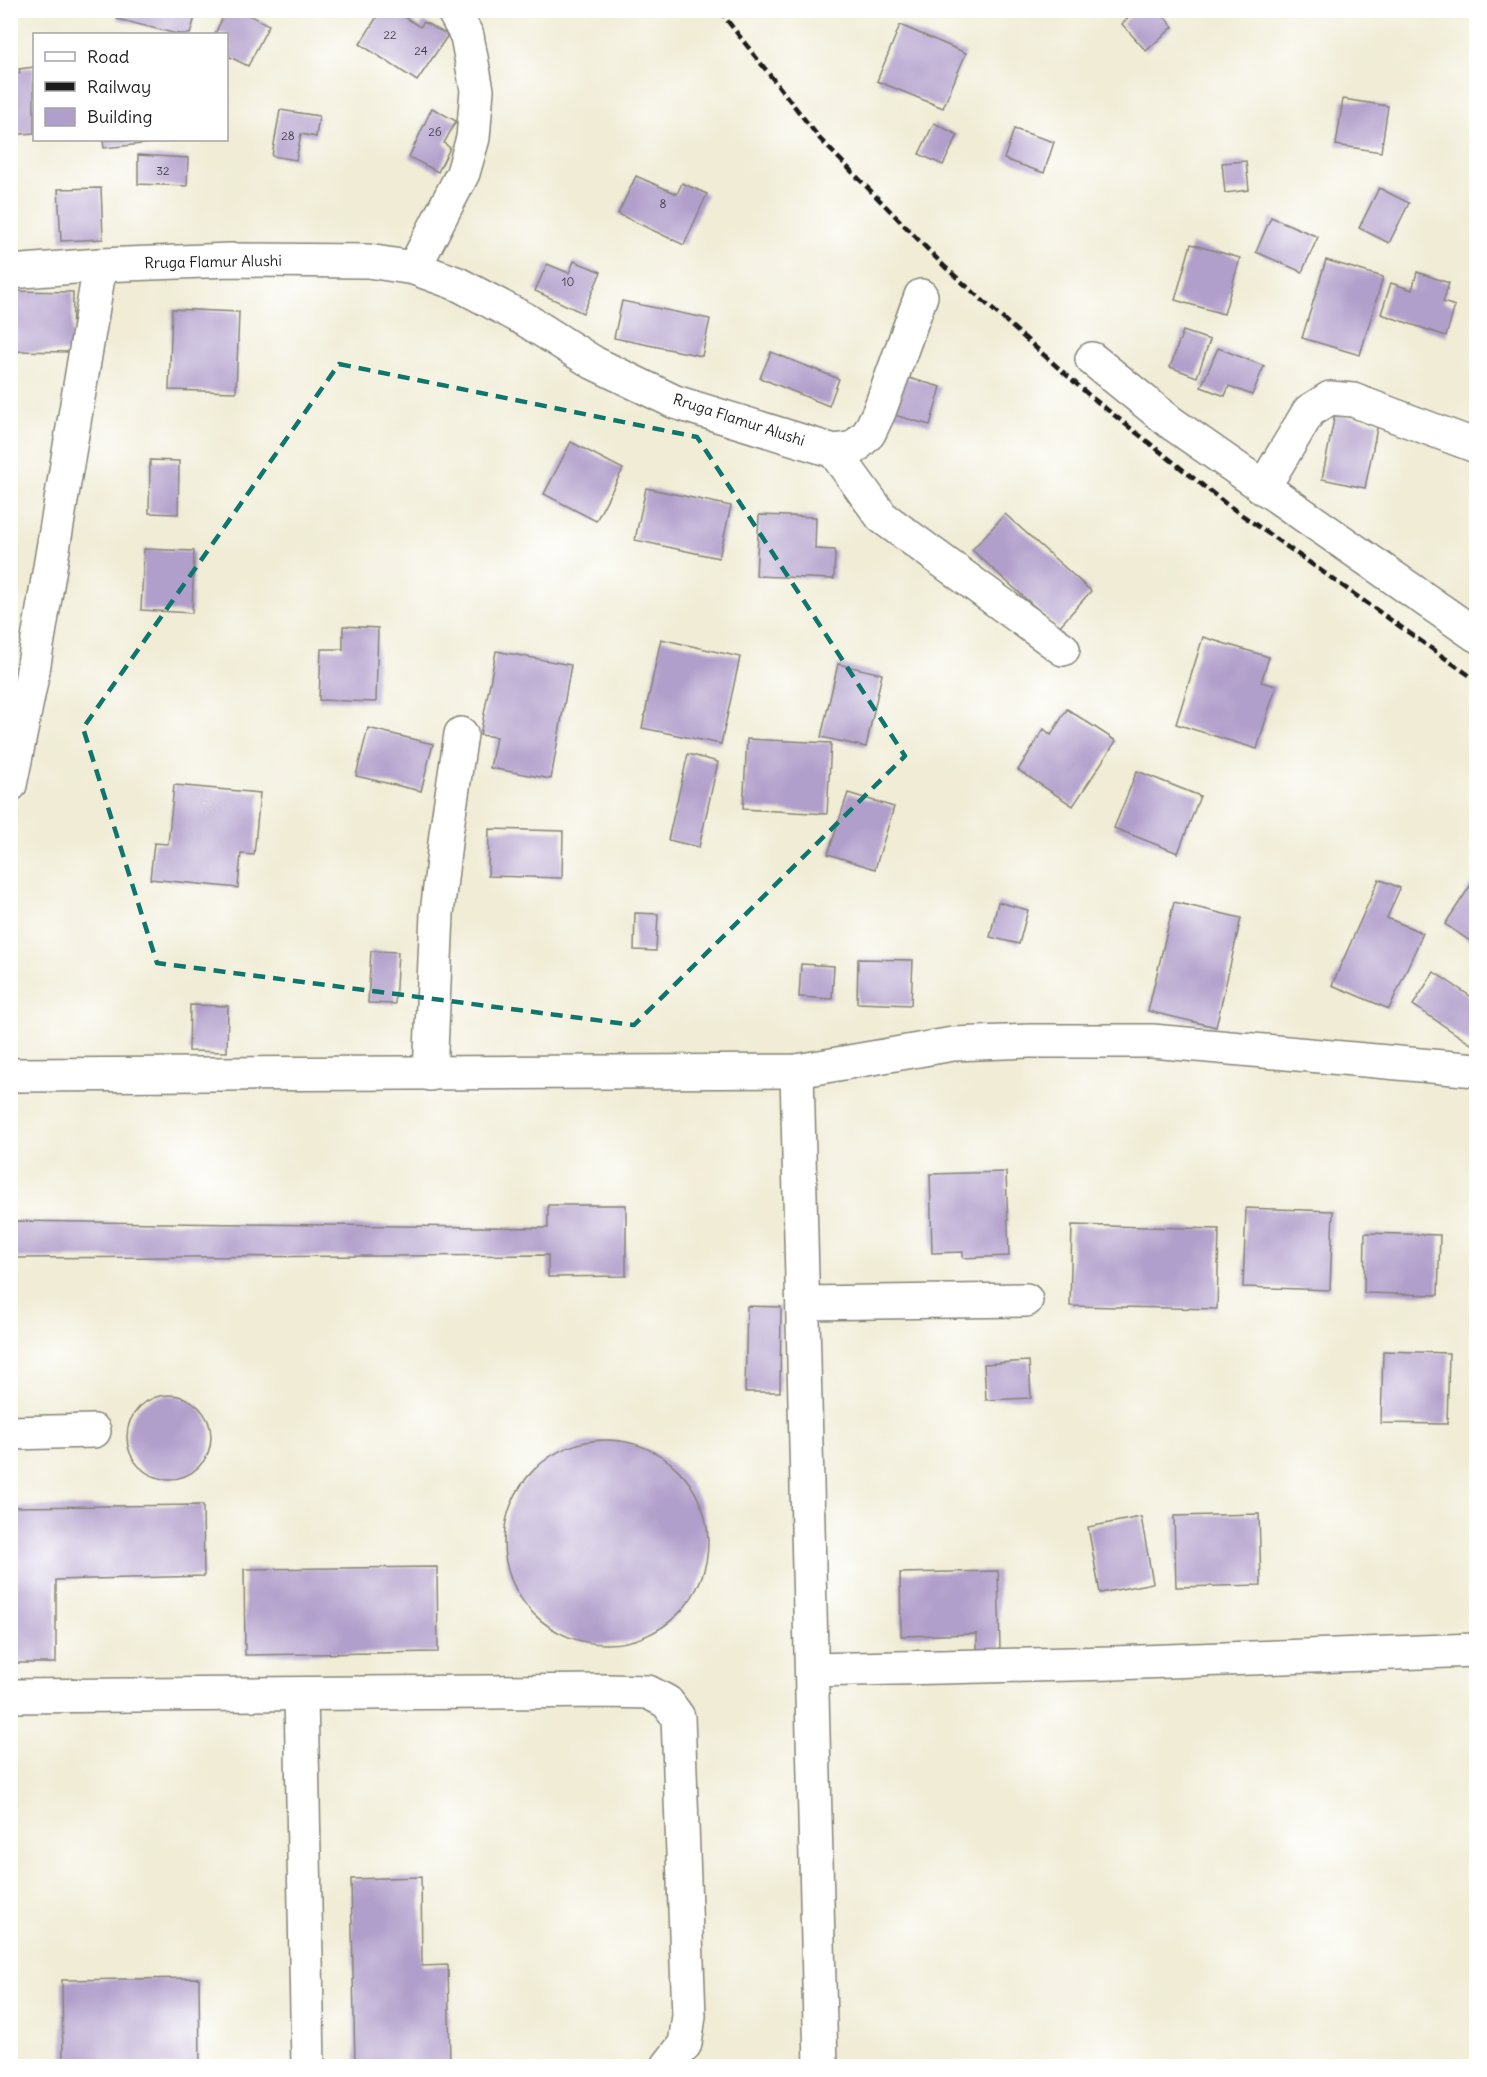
<svg xmlns="http://www.w3.org/2000/svg" width="1487" height="2077" viewBox="0 0 1487 2077" font-family="Delius,sans-serif">
<style>
.building{fill:#b19fcb}
.lines{fill:none;stroke-linecap:round;stroke-linejoin:round}
.minor-casing{stroke:#868478;stroke-width:36}
.minor{stroke:#fff;stroke-width:33}
.rail{stroke:#1c1c1c;stroke-width:4.5;stroke-dasharray:9 4.5;stroke-linecap:butt}
.marked{fill:none;stroke:#0f766e;stroke-width:4.5;stroke-dasharray:12 8;stroke-linejoin:round}
.labels{text-anchor:middle;stroke-width:6;stroke-linejoin:round;paint-order:stroke}
.number-label{font-size:12px;fill:#413d48}
.street-label{font-size:15px;fill:#1c1c1c;stroke:#fff}
</style>
<rect width="100%" height="100%" fill="#fff"/>
<filter id="ink" filterUnits="userSpaceOnUse"><feTurbulence type="fractalNoise" baseFrequency=".0167" numOctaves="2"/><feDisplacementMap in="SourceGraphic" scale="12" xChannelSelector="R" yChannelSelector="G"/><feConvolveMatrix kernelMatrix="1 2 1 2 8 2 1 2 1" color-interpolation-filters="sRGB"/></filter>
<filter id="wash" filterUnits="userSpaceOnUse"><feTurbulence type="fractalNoise" baseFrequency=".008" numOctaves="4" result="noise"/><feDisplacementMap in="SourceGraphic" scale="24" xChannelSelector="R" yChannelSelector="G"/><feGaussianBlur stdDeviation="1.35" result="paint"/><feColorMatrix in="noise" values="0 0 0 0 0 0 0 0 0 0 0 0 0 0 0 0 0 1.4 0 .05"/><feComposite in="paint" operator="in"/></filter>
<g filter="url(#wash)">
<rect width="100%" height="100%" fill="#f0ecd5"/>
<g id="blocks">
<g class="building">
<path d="M120,10H197L190,34H177L117,19Z"/>
<path d="M226,10H239L269,25L248,66L226,55V34H215Z"/>
<path d="M381,10H394L420,27L424,22L448,35L417,81L360,44Z"/>
<path d="M1136,10H1159L1173,27L1146,51L1122,24Z"/>
<path d="M900,25L966,53L943,108L877,81Z"/>
<path d="M34,67V133L10,135V74L20,73L19,69Z"/>
<path d="M1343,99L1388,106L1381,152L1336,145Z"/>
<path d="M432,108L456,121L444,143L450,148L438,172L409,157Z"/>
<path d="M280,110L319,116L316,137L301,134L296,160L272,156Z"/>
<path d="M934,123L958,135L943,165L919,154Z"/>
<path d="M1014,129L1054,142L1044,173L1004,159Z"/>
<path d="M103,140H171V141L104,148Z"/>
<path d="M138,155L188,158L187,186L138,184Z"/>
<path d="M1246,161L1249,190L1225,193L1222,163Z"/>
<path d="M636,176L677,194L682,183L707,194L684,245L618,214Z"/>
<path d="M101,188L103,239L61,241L58,189Z"/>
<path d="M1379,188L1409,203L1389,243L1359,228Z"/>
<path d="M1271,217L1318,237L1302,272L1256,252Z"/>
<path d="M1191,244L1240,258L1224,314L1175,300Z"/>
<path d="M1326,260L1383,277L1360,355L1302,338Z"/>
<path d="M574,261L601,272L583,313L535,291L547,264L569,273Z"/>
<path d="M1417,272L1449,283L1443,302L1455,306L1446,336L1381,314L1391,283L1412,290Z"/>
<path d="M10,291L73,292L72,352L10,351Z"/>
<path d="M622,301L710,319L702,356L614,338Z"/>
<path d="M172,309L239,312L236,392L169,390Z"/>
<path d="M1183,331L1210,340L1197,377L1170,367Z"/>
<path d="M1218,348L1264,366L1252,395L1229,386L1225,396L1201,387Z"/>
<path d="M771,352L839,379L829,406L760,378Z"/>
<path d="M905,377L941,387L930,425L894,415Z"/>
<path d="M1335,414L1378,423L1365,488L1322,479Z"/>
<path d="M571,442L623,469L596,521L544,494Z"/>
<path d="M150,460L179,461L178,514L149,513Z"/>
<path d="M646,488L731,506L719,558L635,540Z"/>
<path d="M1005,514L1091,591L1058,628L972,550Z"/>
<path d="M759,515L816,517L815,549L835,550L834,579L756,576Z"/>
<path d="M144,549L194,551L192,613L141,610Z"/>
<path d="M343,626L378,628L376,702L319,700L321,649H343Z"/>
<path d="M1203,637L1269,657L1261,682L1276,686L1257,749L1176,724Z"/>
<path d="M661,639L740,657L721,744L642,728Z"/>
<path d="M496,651L571,665L551,779L490,768L496,737L480,735Z"/>
<path d="M838,664L882,674L866,747L821,737Z"/>
<path d="M1067,709L1116,741L1073,806L1018,770L1044,729L1051,735Z"/>
<path d="M368,728L433,744L421,791L356,776Z"/>
<path d="M747,739L831,743L827,814L743,809Z"/>
<path d="M688,754L718,762L699,847L668,840Z"/>
<path d="M1137,771L1200,796L1178,853L1114,828Z"/>
<path d="M174,785L260,793L254,855L241,854L238,888L150,879L154,843L168,844Z"/>
<path d="M848,793L894,807L875,869L828,854Z"/>
<path d="M489,829L563,831L562,878L488,876Z"/>
<path d="M1476,877V945L1445,924Z"/>
<path d="M1379,879L1400,888L1387,918L1423,933L1389,1009L1332,985Z"/>
<path d="M998,902L1028,910L1019,944L990,937Z"/>
<path d="M1174,902L1241,918L1216,1027L1148,1011Z"/>
<path d="M635,913L658,914L656,951L634,950Z"/>
<path d="M371,951L398,952L395,1004L368,1003Z"/>
<path d="M858,959L913,960L911,1005L857,1003Z"/>
<path d="M801,964L834,966L832,999L799,997Z"/>
<path d="M1434,972L1476,1000V1037L1471,1044L1413,1005Z"/>
<path d="M190,1005L228,1006L227,1052L189,1051Z"/>
<path d="M1006,1172L1009,1256L963,1258V1252L932,1253L930,1174Z"/>
<path d="M548,1205H626V1276L548,1277V1255L10,1258V1221L548,1228Z"/>
<path d="M1246,1208L1333,1211L1330,1290L1243,1287Z"/>
<path d="M1072,1225L1219,1229L1217,1309L1070,1306Z"/>
<path d="M1365,1233L1440,1235L1438,1295L1364,1293Z"/>
<path d="M747,1306L781,1307L780,1392H745Z"/>
<path d="M1383,1351L1449,1353L1447,1424L1381,1423Z"/>
<path d="M1029,1361L1031,1398L986,1400L984,1364Z"/>
<circle cx="169" cy="1437" r="42"/>
<circle cx="606" cy="1542" r="102"/>
<path d="M203,1505L204,1576L56,1580V1663H10V1507Z"/>
<path d="M1259,1514L1261,1585L1176,1587L1174,1516Z"/>
<path d="M1141,1517L1153,1583L1100,1593L1088,1527Z"/>
<path d="M437,1567L438,1652L245,1655L244,1569Z"/>
<path d="M998,1571L1000,1649L977,1650V1634L901,1636L900,1573Z"/>
<path d="M421,1877L422,1966L448,1965L450,2063L355,2065L351,1879Z"/>
<path d="M199,1978L200,2066H63L62,1980Z"/>
</g>
</g>
</g>
<g filter="url(#ink)">
<use href="#blocks" fill-opacity="0" stroke="#868478" stroke-width="1.5"/>
<g class="lines">
<g class="minor-casing">
<g id="minor">
<path d="M414,268L463,173L473,138L477,90L467,36L453,10"/>
<path d="M10,272L100,265L231,260L368,261L414,268L458,284L526,320L594,363L675,402L834,451L854,448L869,433L879,412L921,296"/>
<path d="M1092,359L1170,422L1476,635"/>
<path d="M834,451L882,517L1063,649"/>
<path d="M1263,488L1309,411L1330,398L1353,400L1476,446"/>
<path d="M10,785L32,676L100,265"/>
<path d="M797,1071L821,2066"/>
<path d="M430,1074L437,914L446,834L461,734"/>
<path d="M10,1075L797,1071L953,1044L1030,1041H1152L1476,1070"/>
<path d="M803,1303L1026,1300"/>
<path d="M10,1433L94,1431"/>
<path d="M812,1670L1113,1663L1476,1650"/>
<path d="M301,1694L308,2066"/>
<path d="M10,1696L606,1691L648,1692L667,1702L678,1717L689,2016L685,2044L668,2066"/>
</g>
</g>
<use href="#minor" class="minor"/>
<path class="rail" d="M719,10L820,139L945,267L1090,396L1225,503L1476,680"/>
</g>
</g>
<path class="marked" d="M339,364L697,437L905,756L634,1025L157,963L83,728Z"/>
<g class="labels">
<g class="number-label">
<text x="390" y="39">22</text>
<text x="421" y="55">24</text>
<text x="435" y="136">26</text>
<text x="288" y="140">28</text>
<text x="163" y="175">32</text>
<text x="663" y="208">8</text>
<text x="568" y="286">10</text>
</g>
<g class="street-label">
<text transform="translate(213 262) rotate(-1)" y="5">Rruga Flamur Alushi</text>
<text transform="translate(739 420) rotate(18)" y="5">Rruga Flamur Alushi</text>
</g>
</g>
<rect width="1487" height="2077" fill="none" stroke="#fff" stroke-width="36"/>
<rect x="33" y="33" width="195" height="108" fill="#ffffff" stroke="#a4a4a4" stroke-width="1.5"/>
<rect x="45" y="52" width="30" height="9" fill="#ffffff" stroke="#a4a4a4" stroke-width="1.5"/>
<text x="87" y="63" font-size="18" fill="#1c1c1c">Road</text>
<rect x="45" y="82" width="30" height="9" fill="#1c1c1c" stroke="#a4a4a4" stroke-width="1.5"/>
<text x="87" y="93" font-size="18" fill="#1c1c1c">Railway</text>
<rect x="45" y="108" width="30" height="18" fill="#b19fcb" stroke="#a4a4a4" stroke-width="1.5"/>
<text x="87" y="123" font-size="18" fill="#1c1c1c">Building</text>
</svg>
